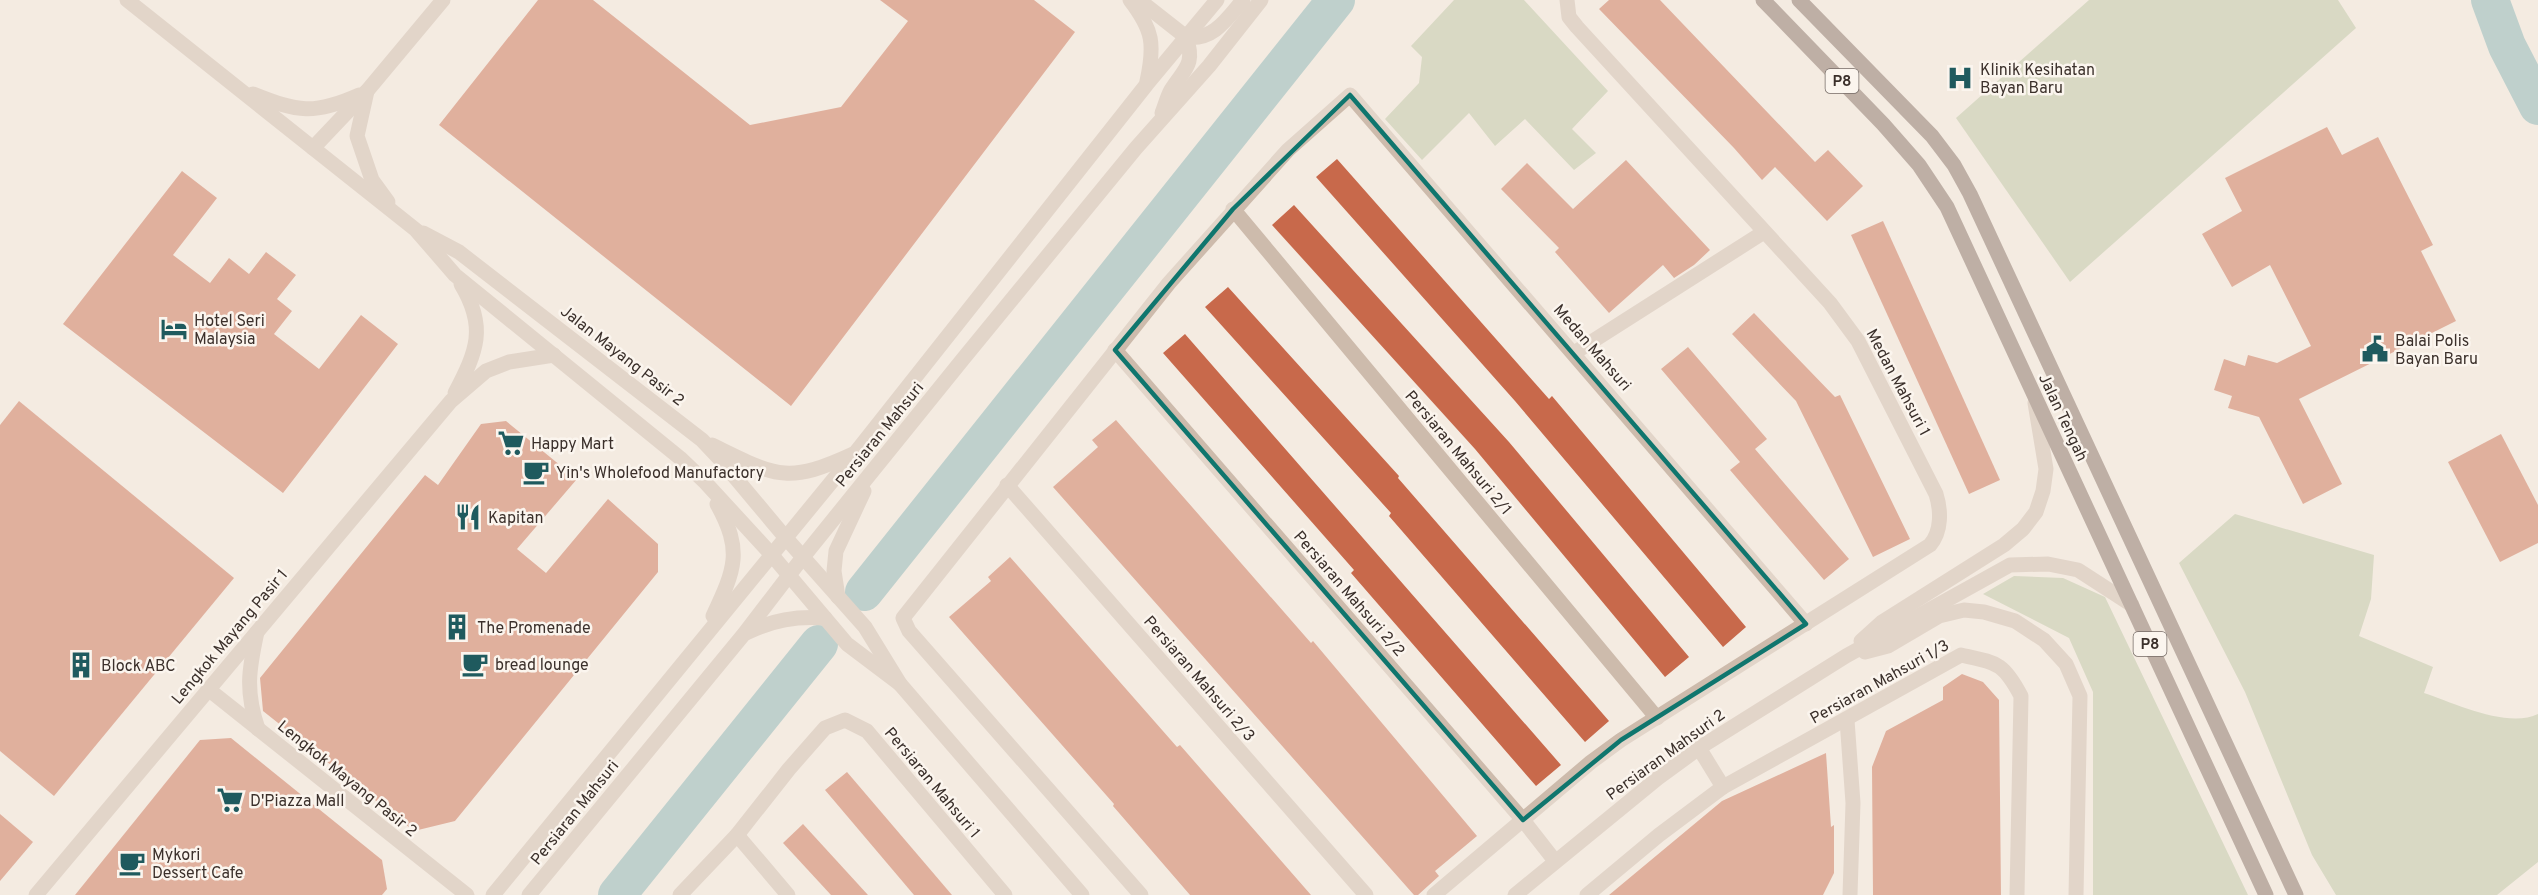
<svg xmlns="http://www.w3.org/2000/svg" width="2538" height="895" viewBox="0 0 2538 895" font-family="Overpass,sans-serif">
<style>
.green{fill:#b8c4a0}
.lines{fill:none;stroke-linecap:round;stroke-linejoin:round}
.river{stroke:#7fb0b2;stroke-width:38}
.building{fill:#c8694b}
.minor{stroke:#cdbbac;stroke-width:15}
.major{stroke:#7d675c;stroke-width:15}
.marked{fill:none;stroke:#0f766e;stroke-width:4.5;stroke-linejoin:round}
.labels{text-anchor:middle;stroke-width:5;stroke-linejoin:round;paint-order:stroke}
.shield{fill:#fbf5ee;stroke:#756b66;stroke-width:1.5}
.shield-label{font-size:15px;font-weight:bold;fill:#3b302b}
.poi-label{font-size:16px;fill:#3b302b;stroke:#fbf5ee;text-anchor:start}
.street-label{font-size:16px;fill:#3b302b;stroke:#fbf5ee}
</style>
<rect width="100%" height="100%" fill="#f4ebe1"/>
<g class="green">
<path d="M1454,0H1524L1608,91L1572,129L1596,153L1574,170L1525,119L1495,146L1469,113L1422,160L1385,119L1419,83L1422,57L1411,46Z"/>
<path d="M2089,0H2338L2356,28L2070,282L1956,118Z"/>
<path d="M2235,514L2374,555L2371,599L2359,636L2433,667L2424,693C2454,703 2508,729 2538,714V862L2497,895H2336L2312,855L2245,692L2179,563Z"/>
<path d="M2014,576L2063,578L2105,597L2248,895H2093V692L2069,638L1983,594Z"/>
</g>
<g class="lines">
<g class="river">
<path d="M2490,0L2507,46L2538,106"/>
<path d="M864,592L1336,0"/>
<path d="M617,895L819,644"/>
</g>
</g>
<g class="building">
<path d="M538,0H593L750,125L841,107L908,21L880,0H1034L1075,32L791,406L439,125Z"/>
<path d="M1609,0H1660L1815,162L1828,150L1863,186L1827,221L1775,167L1762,180L1734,148L1599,9Z"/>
<path d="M2327,127L2342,155L2378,137L2433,245L2421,251L2456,321L2299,399L2342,484L2303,504L2259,417L2228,408L2232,396L2214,390L2224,359L2245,366L2248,355L2277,363L2311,346L2270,265L2232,287L2202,234L2242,211L2225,178Z"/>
<path d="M1337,159L1549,399L1552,396L1746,627L1723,647L1515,401L1316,177Z"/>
<path d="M1626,160L1710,250L1694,265L1674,278L1663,265L1609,313L1555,252L1559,248L1501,189L1527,163L1573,209Z"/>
<path d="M182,171L217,198L173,255L210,283L229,258L249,274L266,252L296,275L277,299L292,311L274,334L319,369L361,315L398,344L283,493L63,324Z"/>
<path d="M1294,205L1509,442L1689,657L1665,677L1475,449L1272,225Z"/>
<path d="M1883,221L2000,480L1969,494L1851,235Z"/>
<path d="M1228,287L1399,476L1398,478L1609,721L1585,742L1389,516L1391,513L1205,307Z"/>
<path d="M1754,313L1835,397L1840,395L1910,539L1873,557L1796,401L1732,334Z"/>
<path d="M1185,334L1561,765L1536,786L1351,573L1354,570L1163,353Z"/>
<path d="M1688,347L1767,439L1755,449L1849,559L1824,580L1730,470L1740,462L1661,369Z"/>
<path d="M19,401L234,578L54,796L0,751V425Z"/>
<path d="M1116,420L1311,643L1313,641L1477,836L1435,871L1439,876L1418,895H1414L1053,487L1098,447L1092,440Z"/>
<path d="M506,421L577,479L517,549L546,573L608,499L658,544V572L455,821L414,831L263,711L260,678L425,475L438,485L481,424Z"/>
<path d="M2501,434L2538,505V543L2500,562L2448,462Z"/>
<path d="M1010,557L1177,747L1180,745L1311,895H1190L1113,806L1114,804L949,617L991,581L988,577Z"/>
<path d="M1962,674L1983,682L1999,700L2001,895H1873L1872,767L1886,731L1943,700V687Z"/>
<path d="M231,738L382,860L387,889L382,895H75L200,740Z"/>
<path d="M1826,753L1831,827L1834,825V873L1823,895H1609L1722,801Z"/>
<path d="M847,772L952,895H914L825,790Z"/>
<path d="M0,814L33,842L0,881Z"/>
<path d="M803,824L868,895H831L783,843Z"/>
</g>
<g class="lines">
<g class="minor">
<path d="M127,0L416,230L455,275L680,458L704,481L771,554L847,644L900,684"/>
<path d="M1130,0C1153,30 1155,44 1147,81"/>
<path d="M1139,0L1186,37"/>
<path d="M1186,37C1213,41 1227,19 1243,0"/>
<path d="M367,91L357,136L372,180L388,202"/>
<path d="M253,94C298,112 314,115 359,95"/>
<path d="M1162,113C1165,106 1167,97 1171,90C1184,69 1196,65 1186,37"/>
<path d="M313,148L367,91L443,0"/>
<path d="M1233,209L1657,718"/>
<path d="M423,233L459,252L702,440L718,457L785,537L865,627L900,684L1082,895"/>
<path d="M1115,350L1523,820L1555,861"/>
<path d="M1574,353L1764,232"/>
<path d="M455,393C477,351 487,327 461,284"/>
<path d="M712,445C776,476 786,485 853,454"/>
<path d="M1007,485L1366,895"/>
<path d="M838,597L834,571L836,551L864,491"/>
<path d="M713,616C735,569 743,551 717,504"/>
<path d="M257,632C249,669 245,691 258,729"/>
<path d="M746,633C773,620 796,616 825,618"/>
<path d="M1861,641L1882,622L2004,545L2023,529L2036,512L2043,491L2046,469L2035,403"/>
<path d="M1865,652L1888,646L1939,616L1964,610L1984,612L2015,621L2044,640L2066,664L2080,696L2076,895"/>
<path d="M208,689L467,895"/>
<path d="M1847,720L1853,803L1850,895"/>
<path d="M1699,748L1723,787"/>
<path d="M737,835L788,895"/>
<path d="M36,895L451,401L486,371L509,362L554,355"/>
<path d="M493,895L856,452L1147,84L1217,0"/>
<path d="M529,895L744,634L803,557L963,359L1136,148L1209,66L1261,0"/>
<path d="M680,895L737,835L789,769L825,728L845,720L867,731L1005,895"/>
<path d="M1141,895L909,631L903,618L1169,283L1288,150L1350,95L1806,624"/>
<path d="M1434,895L1591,762L1621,740L1930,545C1942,531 1941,510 1936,494L1858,341L1830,303L1577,27L1569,17L1567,0"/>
<path d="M1515,895L1658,778L1699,748L1846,656L2010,565L2048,564L2078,570L2132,605"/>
<path d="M1587,895L1659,835L1723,787L1961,655C1997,663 2003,662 2021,696L2017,895"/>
</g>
<g class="major">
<path d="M1763,0L1883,124L1919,165L1947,207L2266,895"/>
<path d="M1799,0L1932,136L1954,165L1970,194L2296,895"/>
</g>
</g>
<path d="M0 0H2538V895H0ZM1350,95L1806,624L1621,740L1523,820L1115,350L1233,209Z" fill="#f4ebe1" fill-opacity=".55" fill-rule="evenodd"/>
<path class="marked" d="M1350,95L1806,624L1621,740L1523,820L1115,350L1233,209Z"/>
<defs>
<g id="hospital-bare" transform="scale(2.07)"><path d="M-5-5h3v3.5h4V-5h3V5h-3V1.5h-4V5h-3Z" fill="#1f5a5e" stroke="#fbf5ee" stroke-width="2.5" paint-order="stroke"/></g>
<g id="hotel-bare" transform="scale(2.07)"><path d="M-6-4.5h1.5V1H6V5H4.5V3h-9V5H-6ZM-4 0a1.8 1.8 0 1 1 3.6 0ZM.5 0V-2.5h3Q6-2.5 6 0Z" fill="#1f5a5e" stroke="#fbf5ee" stroke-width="2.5" paint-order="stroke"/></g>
<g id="civic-bare" transform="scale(2.07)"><path d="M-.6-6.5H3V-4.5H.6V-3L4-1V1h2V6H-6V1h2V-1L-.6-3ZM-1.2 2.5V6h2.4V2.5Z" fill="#1f5a5e" stroke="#fbf5ee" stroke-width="2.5" paint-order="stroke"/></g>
<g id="supermarket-bare" transform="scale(2.07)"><path d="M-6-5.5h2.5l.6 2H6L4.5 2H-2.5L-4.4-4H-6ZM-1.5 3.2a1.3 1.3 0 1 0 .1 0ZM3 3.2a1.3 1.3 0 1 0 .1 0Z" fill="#1f5a5e" stroke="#fbf5ee" stroke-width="2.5" paint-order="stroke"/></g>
<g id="cafe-bare" transform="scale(2.07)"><path d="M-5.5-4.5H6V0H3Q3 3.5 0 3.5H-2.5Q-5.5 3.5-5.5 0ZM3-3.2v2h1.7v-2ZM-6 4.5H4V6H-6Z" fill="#1f5a5e" stroke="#fbf5ee" stroke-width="2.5" paint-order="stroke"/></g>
<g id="restaurant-bare" transform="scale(2.07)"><path d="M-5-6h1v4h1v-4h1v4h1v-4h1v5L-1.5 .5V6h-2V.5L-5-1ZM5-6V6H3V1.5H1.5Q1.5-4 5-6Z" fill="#1f5a5e" stroke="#fbf5ee" stroke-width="2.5" paint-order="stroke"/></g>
<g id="building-bare" transform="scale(2.07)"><path d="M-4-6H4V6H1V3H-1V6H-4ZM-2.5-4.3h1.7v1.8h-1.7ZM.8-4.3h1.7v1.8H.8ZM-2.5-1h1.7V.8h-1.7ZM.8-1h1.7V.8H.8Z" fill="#1f5a5e" stroke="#fbf5ee" stroke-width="2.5" paint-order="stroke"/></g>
</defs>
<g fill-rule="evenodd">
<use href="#hospital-bare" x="1960" y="78"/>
<use href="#hotel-bare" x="174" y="329"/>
<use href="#civic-bare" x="2375" y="349"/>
<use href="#supermarket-bare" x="511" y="443"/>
<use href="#cafe-bare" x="536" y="472"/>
<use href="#restaurant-bare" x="468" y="517"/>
<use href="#building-bare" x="457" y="627"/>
<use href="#cafe-bare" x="475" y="664"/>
<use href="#building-bare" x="81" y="665"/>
<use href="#supermarket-bare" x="230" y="800"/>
<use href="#cafe-bare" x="132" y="863"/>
</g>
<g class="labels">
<g class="shield">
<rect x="1825.5" y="69" width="33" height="24" rx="4.5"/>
<rect x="2133.5" y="632" width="33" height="24" rx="4.5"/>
</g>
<g class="shield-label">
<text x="1842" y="86">P8</text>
<text x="2150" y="649">P8</text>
</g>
<g class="poi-label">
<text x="1980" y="75">Klinik Kesihatan<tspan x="1980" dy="18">Bayan Baru</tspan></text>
<text x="194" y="326">Hotel Seri<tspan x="194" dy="18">Malaysia</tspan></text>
<text x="2395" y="346">Balai Polis<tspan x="2395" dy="18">Bayan Baru</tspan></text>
<text x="531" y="449">Happy Mart</text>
<text x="556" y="478">Yin's Wholefood Manufactory</text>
<text x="488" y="523">Kapitan</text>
<text x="477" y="633">The Promenade</text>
<text x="495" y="670">bread lounge</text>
<text x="101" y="671">Block ABC</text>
<text x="250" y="806">D'Piazza Mall</text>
<text x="152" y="860">Mykori<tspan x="152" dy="18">Dessert Cafe</tspan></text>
</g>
<g class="street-label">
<text transform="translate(1593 347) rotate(49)" y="6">Medan Mahsuri</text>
<text transform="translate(623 355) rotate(38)" y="6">Jalan Mayang Pasir 2</text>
<text transform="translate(1899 382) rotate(62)" y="6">Medan Mahsuri 1</text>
<text transform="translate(2064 417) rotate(65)" y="6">Jalan Tengah</text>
<text transform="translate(879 434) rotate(-51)" y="6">Persiaran Mahsuri</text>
<text transform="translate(1459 452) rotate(50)" y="6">Persiaran Mahsuri 2/1</text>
<text transform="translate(1350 593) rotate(49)" y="6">Persiaran Mahsuri 2/2</text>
<text transform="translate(229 636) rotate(-50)" y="6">Lengkok Mayang Pasir 1</text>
<text transform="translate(1200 678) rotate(49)" y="6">Persiaran Mahsuri 2/3</text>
<text transform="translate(1879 681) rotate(-29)" y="6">Persiaran Mahsuri 1/3</text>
<text transform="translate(1665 754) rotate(-36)" y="6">Persiaran Mahsuri 2</text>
<text transform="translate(348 778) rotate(39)" y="6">Lengkok Mayang Pasir 2</text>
<text transform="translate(933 782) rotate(50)" y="6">Persiaran Mahsuri 1</text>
<text transform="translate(574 812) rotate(-51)" y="6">Persiaran Mahsuri</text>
</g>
</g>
</svg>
